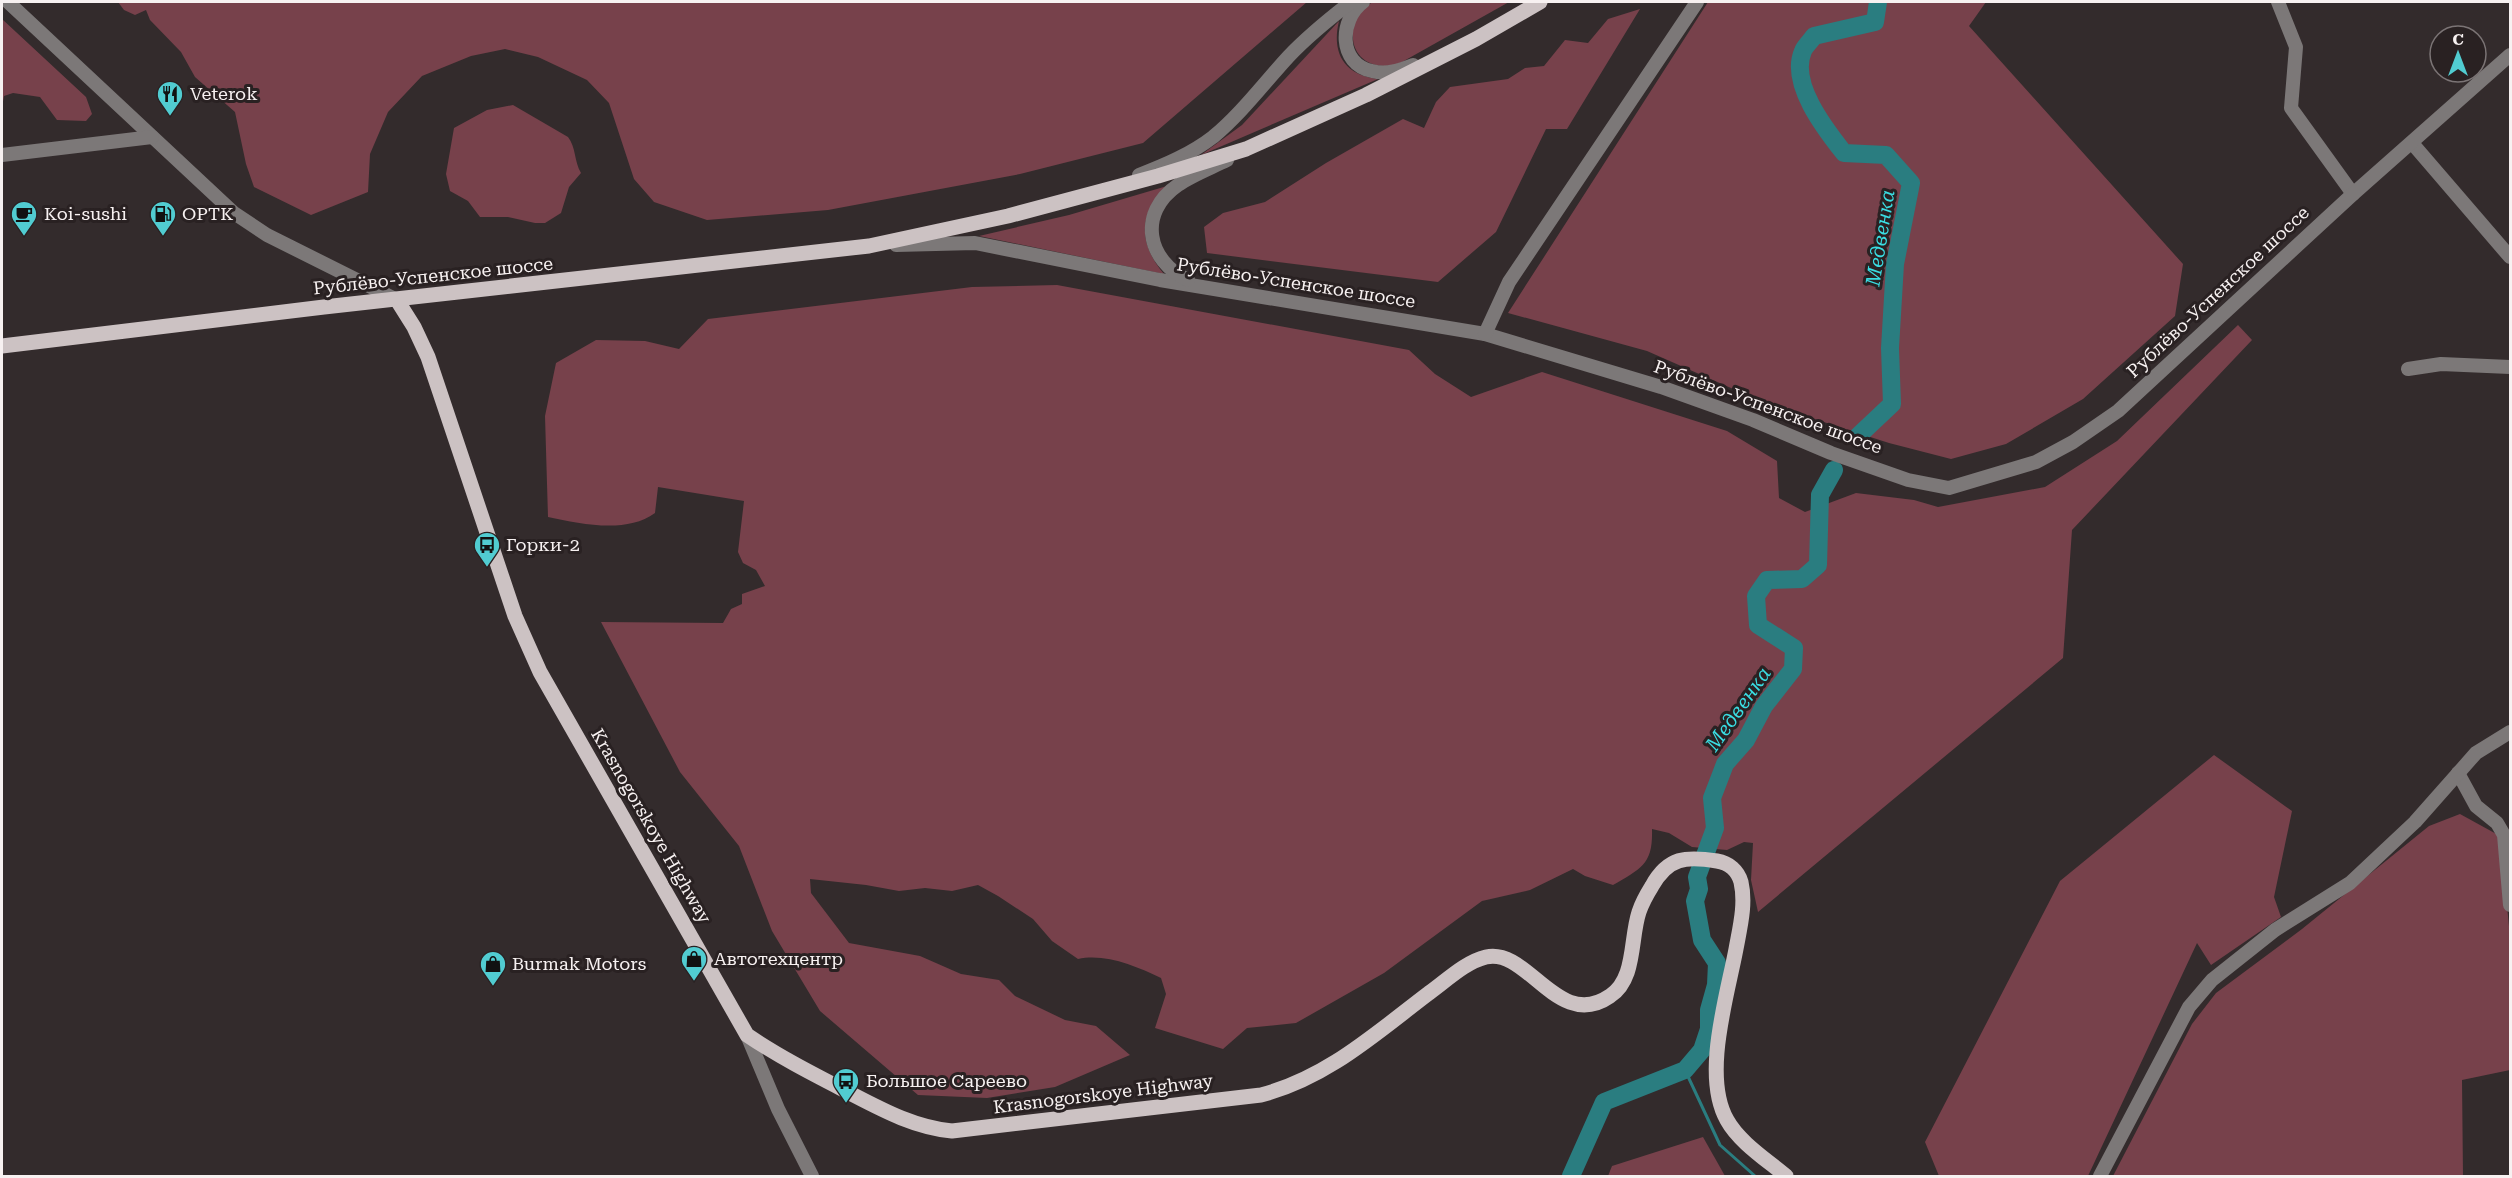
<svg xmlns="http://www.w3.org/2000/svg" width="2512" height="1178" viewBox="0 0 2512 1178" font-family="'Roboto Serif',serif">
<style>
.green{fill:#77414b}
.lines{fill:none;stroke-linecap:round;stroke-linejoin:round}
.stream{stroke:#2a7d80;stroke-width:3}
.river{stroke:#2a7d80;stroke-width:18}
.minor{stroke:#7c7878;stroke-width:14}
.major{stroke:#ccc2c3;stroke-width:15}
.labels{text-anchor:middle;stroke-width:6;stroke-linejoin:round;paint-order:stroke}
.poi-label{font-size:18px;fill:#f7f1f1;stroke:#292122;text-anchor:start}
.street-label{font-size:18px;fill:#f7f1f1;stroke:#292122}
.water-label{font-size:20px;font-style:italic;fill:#3adde2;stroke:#292122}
</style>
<rect width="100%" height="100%" fill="#332b2c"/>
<g class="green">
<path d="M118,2H1307L1143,143L1020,174L828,210L707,220L654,202L634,179L609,103L587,80L538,57L505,49L471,56L422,76L388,112L370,154L368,192L311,215L254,187L246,164L235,112L195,77L181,52L150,20L146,10L135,15L124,10Z"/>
<path d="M1373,2H1509L1402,62C1377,73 1350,60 1353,31C1353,27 1353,22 1355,17C1359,10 1366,6 1373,2Z"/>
<path d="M1708,2H1986L1969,26L2183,264L2175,316L2083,399L2006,444L1951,459L1889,443L1765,403L1647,351L1508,313Z"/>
<path d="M1640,9L1567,129H1546L1496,232L1438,282L1207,253L1204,227L1223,213L1265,202L1326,163L1403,119L1424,128L1436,102L1450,87L1508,79L1525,68L1544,66L1565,40L1588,43L1608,19Z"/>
<path d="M2,19L86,97L92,114L86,121L57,120L40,97L13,93L4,96L2,107Z"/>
<path d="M1339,21C1331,54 1345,75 1378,79L1201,155L1242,125Z"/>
<path d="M513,105L568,137C576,147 574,161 581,173L569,187L561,213L545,223H535L508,217H480L468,201L450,191L446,174L454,128L487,110Z"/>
<path d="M1167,186C1138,214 1138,243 1164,274L979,236L1069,215Z"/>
<path d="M1057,285L1409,350L1435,374L1471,397L1542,372L1727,431L1777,461L1779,498L1805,512L1856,493L1914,500L1938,507L2045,487L2117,441L2238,325L2252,340L2072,530L2063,658L1758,912L1751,880L1753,843L1744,842L1727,850L1692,847L1669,833L1652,829C1653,864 1642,868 1613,885L1585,876L1573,869L1530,890L1482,901L1384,973L1296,1023L1247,1028L1223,1049L1155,1028L1166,994L1161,978C1136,966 1105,953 1078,959L1052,941L1033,919L998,896L978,885L952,891L925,888L899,891L866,885L810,879L811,893L849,943L920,956L961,974L999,980L1015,996L1065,1020L1096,1026L1130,1055L1055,1087L987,1098L918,1095L820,1011L772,931L739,846L680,772L601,622L723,623L731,609L742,604V594L765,586L756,570L743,563L738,552L744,501L658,487L655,513C626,534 582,524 548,517L545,416L556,363L596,340L645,341L679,349L708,319L972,287Z"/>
<path d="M2214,755L2292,811L2274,897L2281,917L2211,965L2197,943L2088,1176H1939L1925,1142L2060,881Z"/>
<path d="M2460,814L2500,836L2510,936V1070L2462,1080L2463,1176H2113L2192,1024L2216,993L2302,929L2429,826Z"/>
<path d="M1703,1137L1725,1176H1608L1612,1166Z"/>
</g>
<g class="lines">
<path class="stream" d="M1685,1070L1720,1145L1755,1176"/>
<g class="river">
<path d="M1857,437L1892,404L1890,348L1895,264L1911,183L1886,155L1844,153C1825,129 1789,83 1803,51C1805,46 1811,41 1814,36L1875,22L1878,2"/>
<path d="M1571,1176L1604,1102L1685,1070L1702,1050L1709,1029V1010L1716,985L1717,963L1702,940L1695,901L1699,889L1697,877L1715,828L1712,798L1725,764L1746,740L1764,706L1793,669L1794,648L1758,625L1756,596L1767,580L1802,579L1818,565L1820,495L1834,470"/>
</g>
<g class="minor">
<path d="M8,2L234,213L267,235L397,300"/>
<path d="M1363,2C1339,20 1338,64 1372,71C1387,75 1400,70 1413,65"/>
<path d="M2278,2L2296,47L2291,108L2353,194"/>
<path d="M2412,143L2510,257"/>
<path d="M2,155L152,137"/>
<path d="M1139,175C1165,165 1191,154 1213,137C1241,114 1264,83 1289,56C1308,36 1329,19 1351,2"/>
<path d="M896,245L975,243L1160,280L1485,334L1661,387L1753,420L1831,453L1908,480L1949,488L2036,462L2073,442L2118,411L2353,194L2510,55"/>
<path d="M1188,280C1147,261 1137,213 1178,185C1192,175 1211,168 1227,160"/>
<path d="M1485,334L1509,282L1697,2"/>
<path d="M2408,369L2441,364L2510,367"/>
<path d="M2458,773L2476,806L2497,823L2504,835L2510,905"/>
<path d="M747,1035L778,1109L812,1176"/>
<path d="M2100,1176L2189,1007L2212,980L2275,930L2350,883L2415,822L2476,753L2510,732"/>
</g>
<g class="major">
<path d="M397,300L414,327L428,357L515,616L540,672L747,1035C778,1056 811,1073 844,1090C879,1108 912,1127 952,1131L1261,1095C1327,1078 1376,1033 1429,993C1446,981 1465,962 1486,957C1528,947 1558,1032 1610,996C1636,979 1630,939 1639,912C1642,903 1647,894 1652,886C1668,857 1686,856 1717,861C1729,863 1738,871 1741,882C1746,904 1740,927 1736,949C1727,997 1702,1076 1727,1120C1739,1142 1767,1160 1786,1176"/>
<path d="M2,346L324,307L869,246L1008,216L1158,176L1246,149L1366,95L1476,39L1540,2"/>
</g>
</g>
<defs>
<g id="restaurant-pin" transform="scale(1.35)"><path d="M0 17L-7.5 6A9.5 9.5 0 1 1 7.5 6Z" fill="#51ccd1" stroke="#292122"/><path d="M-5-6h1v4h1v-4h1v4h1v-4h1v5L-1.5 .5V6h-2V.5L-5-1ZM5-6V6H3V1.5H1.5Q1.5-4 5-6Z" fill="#111"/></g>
<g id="cafe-pin" transform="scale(1.35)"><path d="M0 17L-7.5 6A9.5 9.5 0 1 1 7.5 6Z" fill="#51ccd1" stroke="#292122"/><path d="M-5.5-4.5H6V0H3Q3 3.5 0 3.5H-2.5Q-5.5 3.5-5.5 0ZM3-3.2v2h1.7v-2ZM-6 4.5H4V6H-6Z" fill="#111"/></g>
<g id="fuel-pin" transform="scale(1.35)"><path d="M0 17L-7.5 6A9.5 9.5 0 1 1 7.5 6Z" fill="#51ccd1" stroke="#292122"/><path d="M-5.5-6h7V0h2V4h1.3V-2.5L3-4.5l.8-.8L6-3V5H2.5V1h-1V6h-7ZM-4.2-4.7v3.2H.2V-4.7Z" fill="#111"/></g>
<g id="bus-pin" transform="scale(1.35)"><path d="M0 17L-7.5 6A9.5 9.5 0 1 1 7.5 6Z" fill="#51ccd1" stroke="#292122"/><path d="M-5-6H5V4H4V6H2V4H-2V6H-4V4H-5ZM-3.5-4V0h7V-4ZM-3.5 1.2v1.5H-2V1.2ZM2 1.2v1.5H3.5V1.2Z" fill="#111"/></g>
<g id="shop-pin" transform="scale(1.35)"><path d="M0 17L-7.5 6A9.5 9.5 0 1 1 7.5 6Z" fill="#51ccd1" stroke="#292122"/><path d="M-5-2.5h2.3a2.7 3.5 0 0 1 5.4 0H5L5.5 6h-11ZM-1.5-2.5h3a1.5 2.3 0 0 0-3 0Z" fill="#111"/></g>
</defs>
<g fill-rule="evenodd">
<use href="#restaurant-pin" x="170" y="94"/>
<use href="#cafe-pin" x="24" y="214"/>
<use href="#fuel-pin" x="163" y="214"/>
<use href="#bus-pin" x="487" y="545"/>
<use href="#shop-pin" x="694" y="959"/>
<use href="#shop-pin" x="493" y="964"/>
<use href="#bus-pin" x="846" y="1081"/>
</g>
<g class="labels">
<g class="poi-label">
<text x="190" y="100">Veterok</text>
<text x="44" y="220">Koi-sushi</text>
<text x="182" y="220">ОРТК</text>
<text x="506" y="551">Горки-2</text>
<text x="714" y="965">Автотехцентр</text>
<text x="512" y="970">Burmak Motors</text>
<text x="866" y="1087">Большое Сареево</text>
</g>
<g class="street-label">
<text transform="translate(433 276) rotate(-6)" y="6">Рублёво-Успенское шоссе</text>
<text transform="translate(1296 283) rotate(9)" y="6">Рублёво-Успенское шоссе</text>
<text transform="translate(2218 292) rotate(-43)" y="6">Рублёво-Успенское шоссе</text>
<text transform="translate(1768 407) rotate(20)" y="6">Рублёво-Успенское шоссе</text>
<text transform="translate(651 826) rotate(60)" y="6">Krasnogorskoye Highway</text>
<text transform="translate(1103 1094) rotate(-7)" y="6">Krasnogorskoye Highway</text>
</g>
<g class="water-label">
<text transform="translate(1880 238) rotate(-81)" y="7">Медвенка</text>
<text transform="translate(1738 709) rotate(-55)" y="7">Медвенка</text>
</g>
</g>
<rect width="2512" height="1178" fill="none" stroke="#f7f1f1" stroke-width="6"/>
<g transform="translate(2458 54)"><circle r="28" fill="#292122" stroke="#7b7475" stroke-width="1.5"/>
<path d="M0-4.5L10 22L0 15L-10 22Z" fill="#51ccd1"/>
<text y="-9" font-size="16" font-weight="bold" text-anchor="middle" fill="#f7f1f1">С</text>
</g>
</svg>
